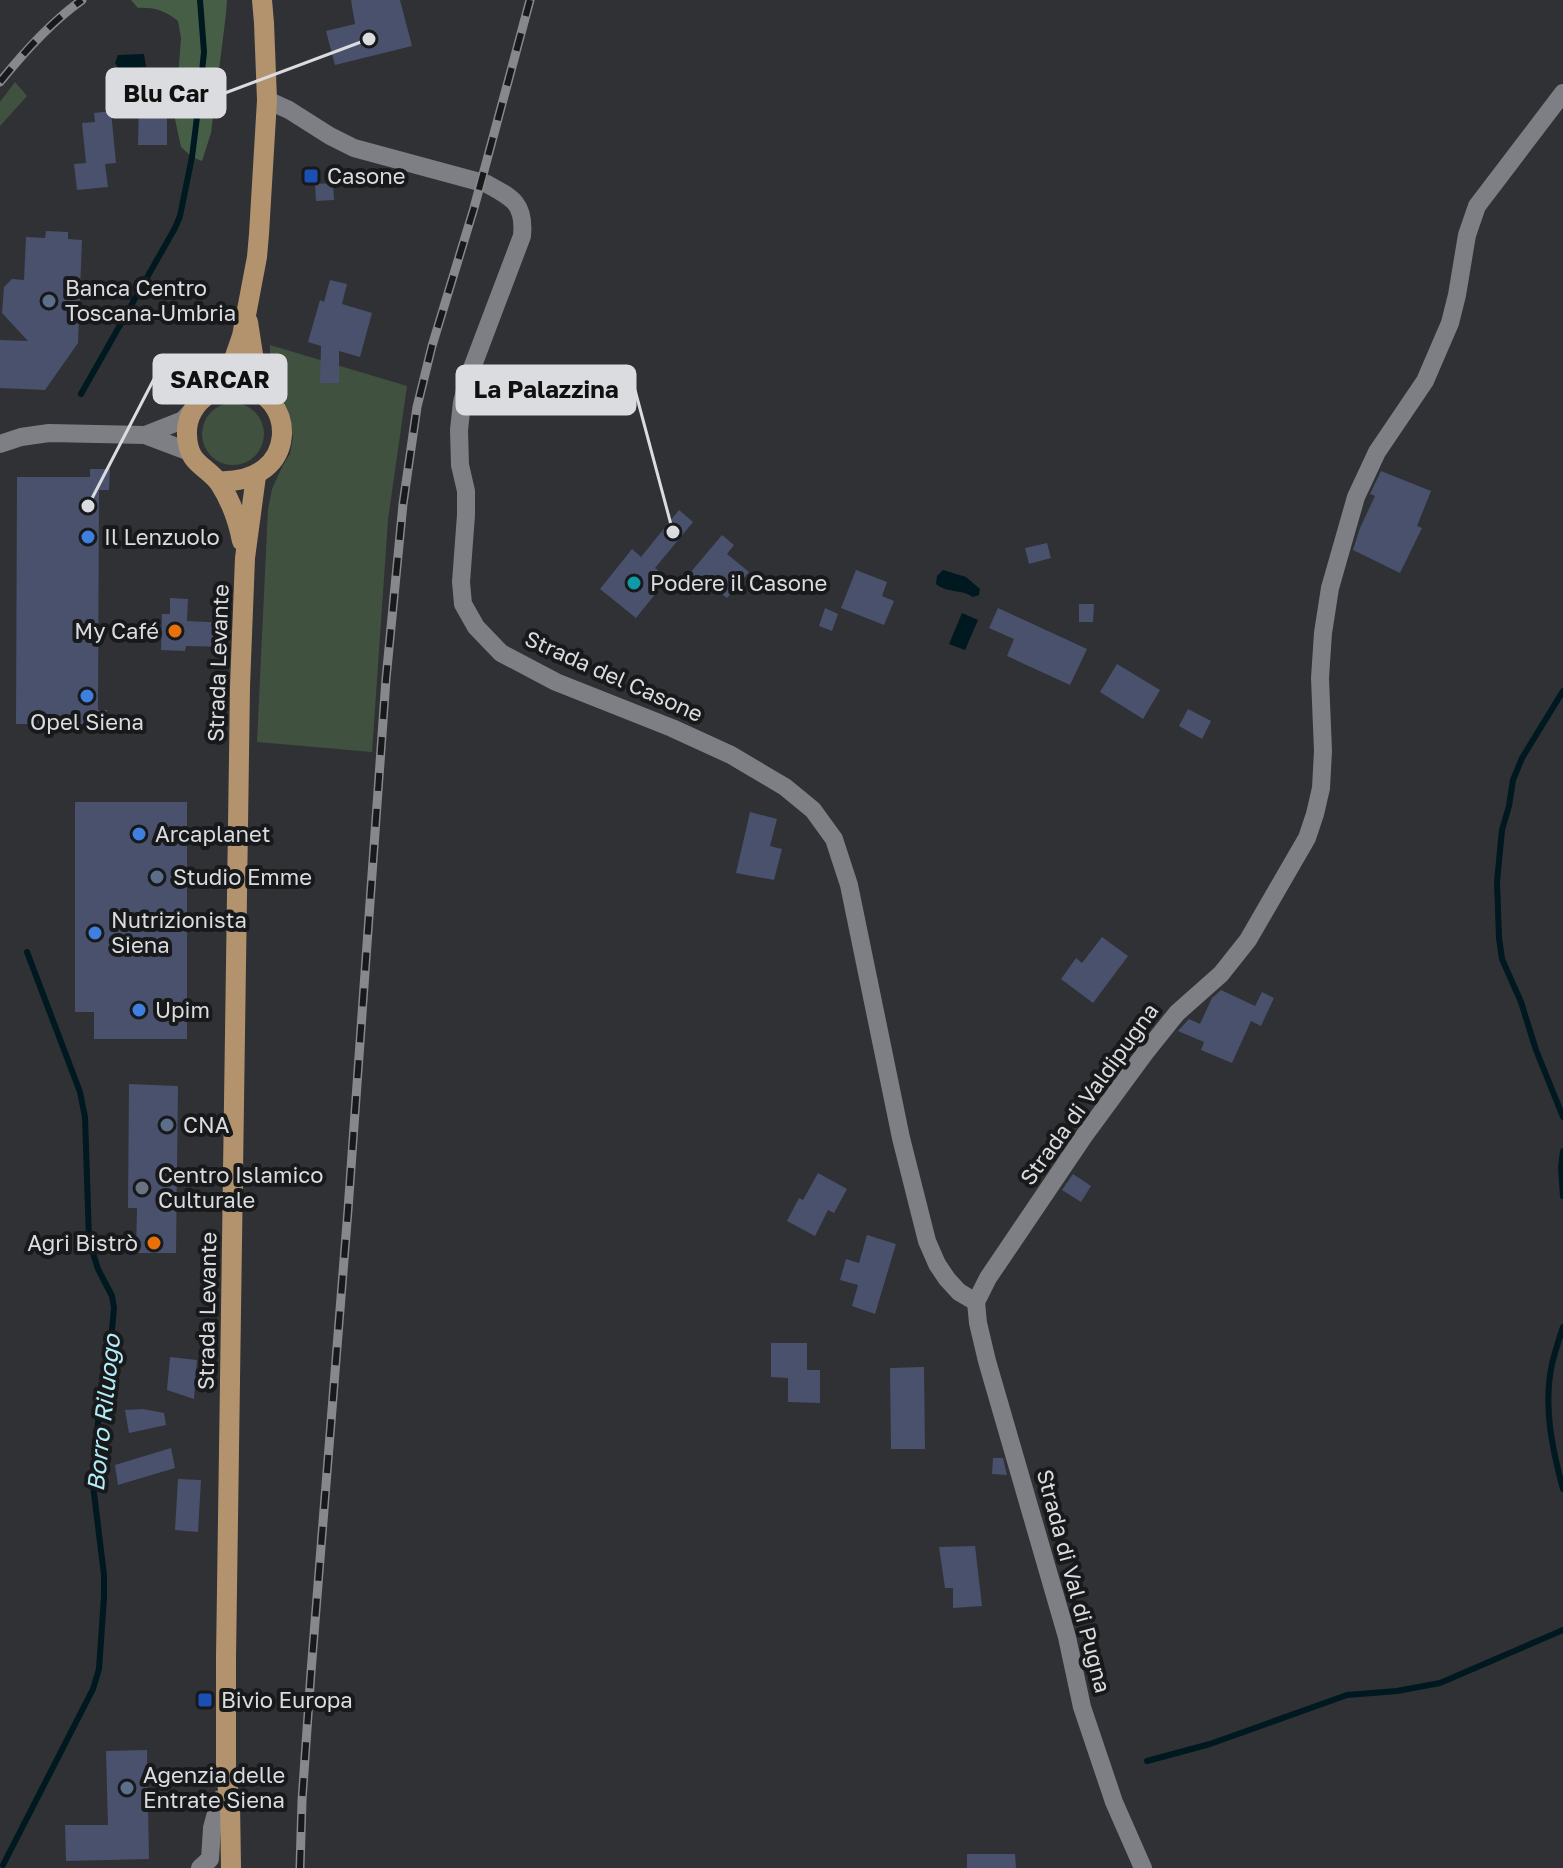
<svg xmlns="http://www.w3.org/2000/svg" width="1563" height="1868" viewBox="0 0 1563 1868" font-family="'Golos Text',sans-serif">
<style>
.green{fill:#40523f}
.forest{fill:#475e46}
.water{fill:#00181f}
.lines{fill:none;stroke-linecap:round;stroke-linejoin:round}
.stream{stroke:#00181f;stroke-width:6}
.building{fill:#49516d}
.minor{stroke:#7d7f84;stroke-width:18}
.major{stroke:#b3936d;stroke-width:20}
.rail-casing{stroke:#87888c;stroke-width:9}
.rail{stroke:#18191b;stroke-width:6;stroke-dasharray:18;stroke-linecap:butt}
.transit-dot{fill:#1a4fb4;stroke:#18191b;stroke-width:3}
.service-dot{fill:#5c6f8a;stroke:#18191b;stroke-width:3}
.shop-dot{fill:#3f7fe0;stroke:#18191b;stroke-width:3}
.culture-dot{fill:#0f9aa8;stroke:#18191b;stroke-width:3}
.food-dot{fill:#e8710a;stroke:#18191b;stroke-width:3}
.worship-dot{fill:#6b7280;stroke:#18191b;stroke-width:3}
.labels{text-anchor:middle;stroke-width:8;stroke-linejoin:round;paint-order:stroke}
.poi-label{font-size:22px;fill:#dbdcdf;stroke:#18191b;text-anchor:start}
.street-label{font-size:22px;fill:#dbdcdf;stroke:#18191b}
.water-label{font-size:24px;font-style:italic;fill:#b2ecfa;stroke:#18191b}
.leader{fill:none;stroke:#dbdcdf;stroke-width:3}
.callout-dot{fill:#dbdcdf;stroke:#18191b;stroke-width:3}
.callout{fill:#dbdcdf;stroke:#dbdcdf;stroke-width:3}
.callout-label{font-size:24px;text-anchor:middle;font-weight:bold;fill:#111}
</style>
<rect width="100%" height="100%" fill="#2f3135"/>
<g class="green">
<path d="M15,82L27,96L0,126V102Z"/>
<path d="M270,345L407,386L388,520L372,752L257,742L268,509L272,489L283,465L290,454L293,437L288,418L270,385Z"/>
<circle cx="233" cy="434" r="31"/>
</g>
<path class="forest" d="M131,0H227L226,14L211,133L202,161L192,157L181,147L175,119L181,38L178,21C165,11 155,7 138,8Z"/>
<g class="water">
<path d="M144,54L146,67L119,69L115,63L118,55Z"/>
<path d="M943,570L966,577L980,589L979,595L973,597C961,589 946,593 936,584L937,576Z"/>
<path d="M962,613L978,620L965,650L949,644Z"/>
</g>
<g class="lines">
<g class="stream">
<path d="M81,394L175,228L180,216L192,157L199,101L204,52L200,0"/>
<path d="M1563,691L1522,758L1513,780L1509,806L1502,830L1497,882L1499,938L1502,959L1521,1002L1536,1050L1563,1117"/>
<path d="M1563,1151L1561,1167L1563,1196"/>
<path d="M1563,1327C1559,1339 1555,1351 1552,1364C1543,1406 1552,1448 1563,1489"/>
<path d="M1147,1761L1210,1744L1347,1695L1397,1691L1440,1683L1563,1630"/>
<path d="M3,1865L93,1689L99,1669L104,1597V1575L93,1485L99,1411L110,1351L114,1308L112,1296L98,1269L89,1240L85,1117L80,1092L27,952"/>
</g>
</g>
<g class="building">
<path d="M351,0H400L412,46L335,65L326,31L355,24Z"/>
<path d="M139,101H167V145H138Z"/>
<path d="M111,111L116,163L105,164L108,187L77,190L74,164L86,163L82,123L95,122L94,113Z"/>
<path d="M333,183L334,200L316,201L315,184Z"/>
<path d="M46,231L68,232V239L82,240L78,343L45,390L0,388V340L28,341L2,313L4,287L12,279L24,280L26,237L45,238Z"/>
<path d="M330,280L347,284L342,304L372,313L360,357L339,351V383H320L321,346L308,342L320,300L324,302Z"/>
<path d="M90,469H110L109,490H99L98,710H107V732H88V724H16L17,477H90Z"/>
<path d="M1381,471L1431,491L1417,526L1422,528L1400,573L1353,550L1360,528L1375,496L1370,494Z"/>
<path d="M679,510L693,522L655,568L668,578L636,618L600,589L632,549L641,557Z"/>
<path d="M722,535L734,545L727,554L749,572L727,598L706,581L703,584L690,573Z"/>
<path d="M1047,543L1051,558L1029,564L1025,548Z"/>
<path d="M856,570L887,582L882,596L894,601L884,625L841,608Z"/>
<path d="M170,598L188,599L187,621L229,623L228,647L186,646L185,651L161,650L162,614H170Z"/>
<path d="M1079,604H1094L1093,622H1079Z"/>
<path d="M825,608L838,614L832,631L819,626Z"/>
<path d="M998,608L1087,649L1070,685L1007,656L1014,639L989,628Z"/>
<path d="M1117,664L1160,690L1143,719L1100,692Z"/>
<path d="M1188,709L1211,721L1202,739L1179,726Z"/>
<path d="M75,802H187V1039H94V1012H75Z"/>
<path d="M750,812L777,819L770,846L782,849L774,880L736,873Z"/>
<path d="M1102,937L1128,956L1093,1003L1061,979L1076,958L1082,963Z"/>
<path d="M1221,990L1255,1006L1262,992L1274,998L1261,1026L1251,1021L1232,1063L1201,1050L1204,1042L1178,1031L1189,1019L1200,1024L1212,998Z"/>
<path d="M129,1084L178,1086L176,1253H136L137,1208H128Z"/>
<path d="M818,1173L847,1189L834,1213L828,1210L815,1236L787,1221L799,1198L803,1200Z"/>
<path d="M1073,1174L1091,1186L1081,1202L1062,1190Z"/>
<path d="M867,1235L896,1244L875,1314L852,1306L858,1285L840,1280L846,1259L859,1263Z"/>
<path d="M771,1343H807V1370H820V1403L788,1402V1378L771,1377Z"/>
<path d="M170,1357L197,1360L194,1399L167,1390Z"/>
<path d="M924,1367L925,1449H891L890,1368Z"/>
<path d="M143,1409L164,1413L166,1425L129,1433L125,1410Z"/>
<path d="M171,1448L175,1468L118,1485L115,1465Z"/>
<path d="M993,1458H1003L1007,1475L992,1474Z"/>
<path d="M178,1479L201,1480L198,1532L175,1530Z"/>
<path d="M975,1546L982,1606L953,1608V1588H945L939,1547Z"/>
<path d="M147,1750L149,1859L66,1861L65,1825H108L106,1751Z"/>
<path d="M967,1854H1015L1016,1868H967Z"/>
</g>
<g class="lines">
<g class="minor">
<path d="M267,100L289,110L330,136L354,148L487,184C513,198 525,204 522,236L469,376L462,402L459,430L460,465L466,491V515L461,582L463,604L476,627L501,653L556,682L672,728L731,755L785,787L813,810L834,839L849,885L901,1138L927,1241L937,1264L947,1279L959,1292L976,1302"/>
<path d="M145,435L183,420L194,408"/>
<path d="M0,444L21,437L49,433L145,435L190,452"/>
<path d="M200,1868L210,1859L212,1828L220,1799"/>
<path d="M1143,1868L1114,1802L1082,1707L1067,1637L987,1361L978,1323L976,1302L988,1278L1084,1136L1145,1053L1177,1013L1221,974L1248,940L1307,838L1315,814L1321,788L1323,751L1320,678L1323,633L1330,588L1356,497L1377,452L1425,381L1450,323L1457,295L1467,235L1477,206L1563,93"/>
</g>
<g class="major">
<path d="M248,322L259,393"/>
<path d="M222,388L227,379L242,336L257,257L259,234L267,100L264,23L262,0"/>
<path d="M218,481C301,485 298,391 239,386C228,386 218,388 209,394C195,403 186,418 187,435C188,466 207,465 220,484C231,501 238,521 242,541"/>
<path d="M231,1868L230,1802L226,1776V1658L240,686L245,558L256,476"/>
</g>
<g class="rail-casing">
<g id="rail">
<path d="M0,82C24,52 51,22 82,0"/>
<path d="M300,1868L302,1801L311,1672L348,1210L386,679L403,504L417,407L432,346L474,208L530,0"/>
</g>
</g>
<use href="#rail" class="rail"/>
</g>
<g class="transit-dot">
<rect x="303" y="168" width="16" height="16" rx="4"/>
<rect x="197" y="1692" width="16" height="16" rx="4"/>
</g>
<g class="service-dot">
<circle cx="49" cy="301" r="8"/>
<circle cx="157" cy="877" r="8"/>
<circle cx="167" cy="1125" r="8"/>
<circle cx="127" cy="1788" r="8"/>
</g>
<g class="shop-dot">
<circle cx="88" cy="537" r="8"/>
<circle cx="87" cy="696" r="8"/>
<circle cx="139" cy="834" r="8"/>
<circle cx="95" cy="933" r="8"/>
<circle cx="139" cy="1010" r="8"/>
</g>
<circle class="culture-dot" cx="634" cy="583" r="8"/>
<g class="food-dot">
<circle cx="175" cy="631" r="8"/>
<circle cx="154" cy="1243" r="8"/>
</g>
<circle class="worship-dot" cx="142" cy="1188" r="8"/>
<g class="labels">
<g class="poi-label">
<text x="327" y="184">Casone</text>
<text x="65" y="296">Banca Centro<tspan x="65" dy="25">Toscana-Umbria</tspan></text>
<text x="104" y="545">Il Lenzuolo</text>
<text x="650" y="591">Podere il Casone</text>
<text x="159" y="639" text-anchor="end">My Café</text>
<text x="87" y="730" text-anchor="middle">Opel Siena</text>
<text x="155" y="842">Arcaplanet</text>
<text x="173" y="885">Studio Emme</text>
<text x="111" y="928">Nutrizionista<tspan x="111" dy="25">Siena</tspan></text>
<text x="155" y="1018">Upim</text>
<text x="183" y="1133">CNA</text>
<text x="158" y="1183">Centro Islamico<tspan x="158" dy="25">Culturale</tspan></text>
<text x="138" y="1251" text-anchor="end">Agri Bistrò</text>
<text x="221" y="1708">Bivio Europa</text>
<text x="143" y="1783">Agenzia delle<tspan x="143" dy="25">Entrate Siena</tspan></text>
</g>
<g class="street-label">
<text transform="translate(218 663) rotate(-88)" y="8">Strada Levante</text>
<text transform="translate(614 676) rotate(24)" y="8">Strada del Casone</text>
<text transform="translate(1089 1094) rotate(-54)" y="8">Strada di Valdipugna</text>
<text transform="translate(207 1311) rotate(-89)" y="8">Strada Levante</text>
<text transform="translate(1074 1581) rotate(75)" y="8">Strada di Val di Pugna</text>
</g>
<g class="water-label">
<text transform="translate(104 1413) rotate(-84)" y="8">Borro Riluogo</text>
</g>
</g>
<path class="leader" d="M369 39L225 93M88 506L154 379M673 532L635 390"/>
<g class="callout-dot">
<circle cx="369" cy="39" r="8"/>
<circle cx="88" cy="506" r="8"/>
<circle cx="673" cy="532" r="8"/>
</g>
<g class="callout">
<rect x="107" y="69" width="118" height="48" rx="8"/>
<rect x="154" y="355" width="132" height="48" rx="8"/>
<rect x="457" y="366" width="178" height="48" rx="8"/>
</g>
<g class="callout-label">
<text x="166" y="102">Blu Car</text>
<text x="220" y="388">SARCAR</text>
<text x="546" y="398">La Palazzina</text>
</g>
</svg>
